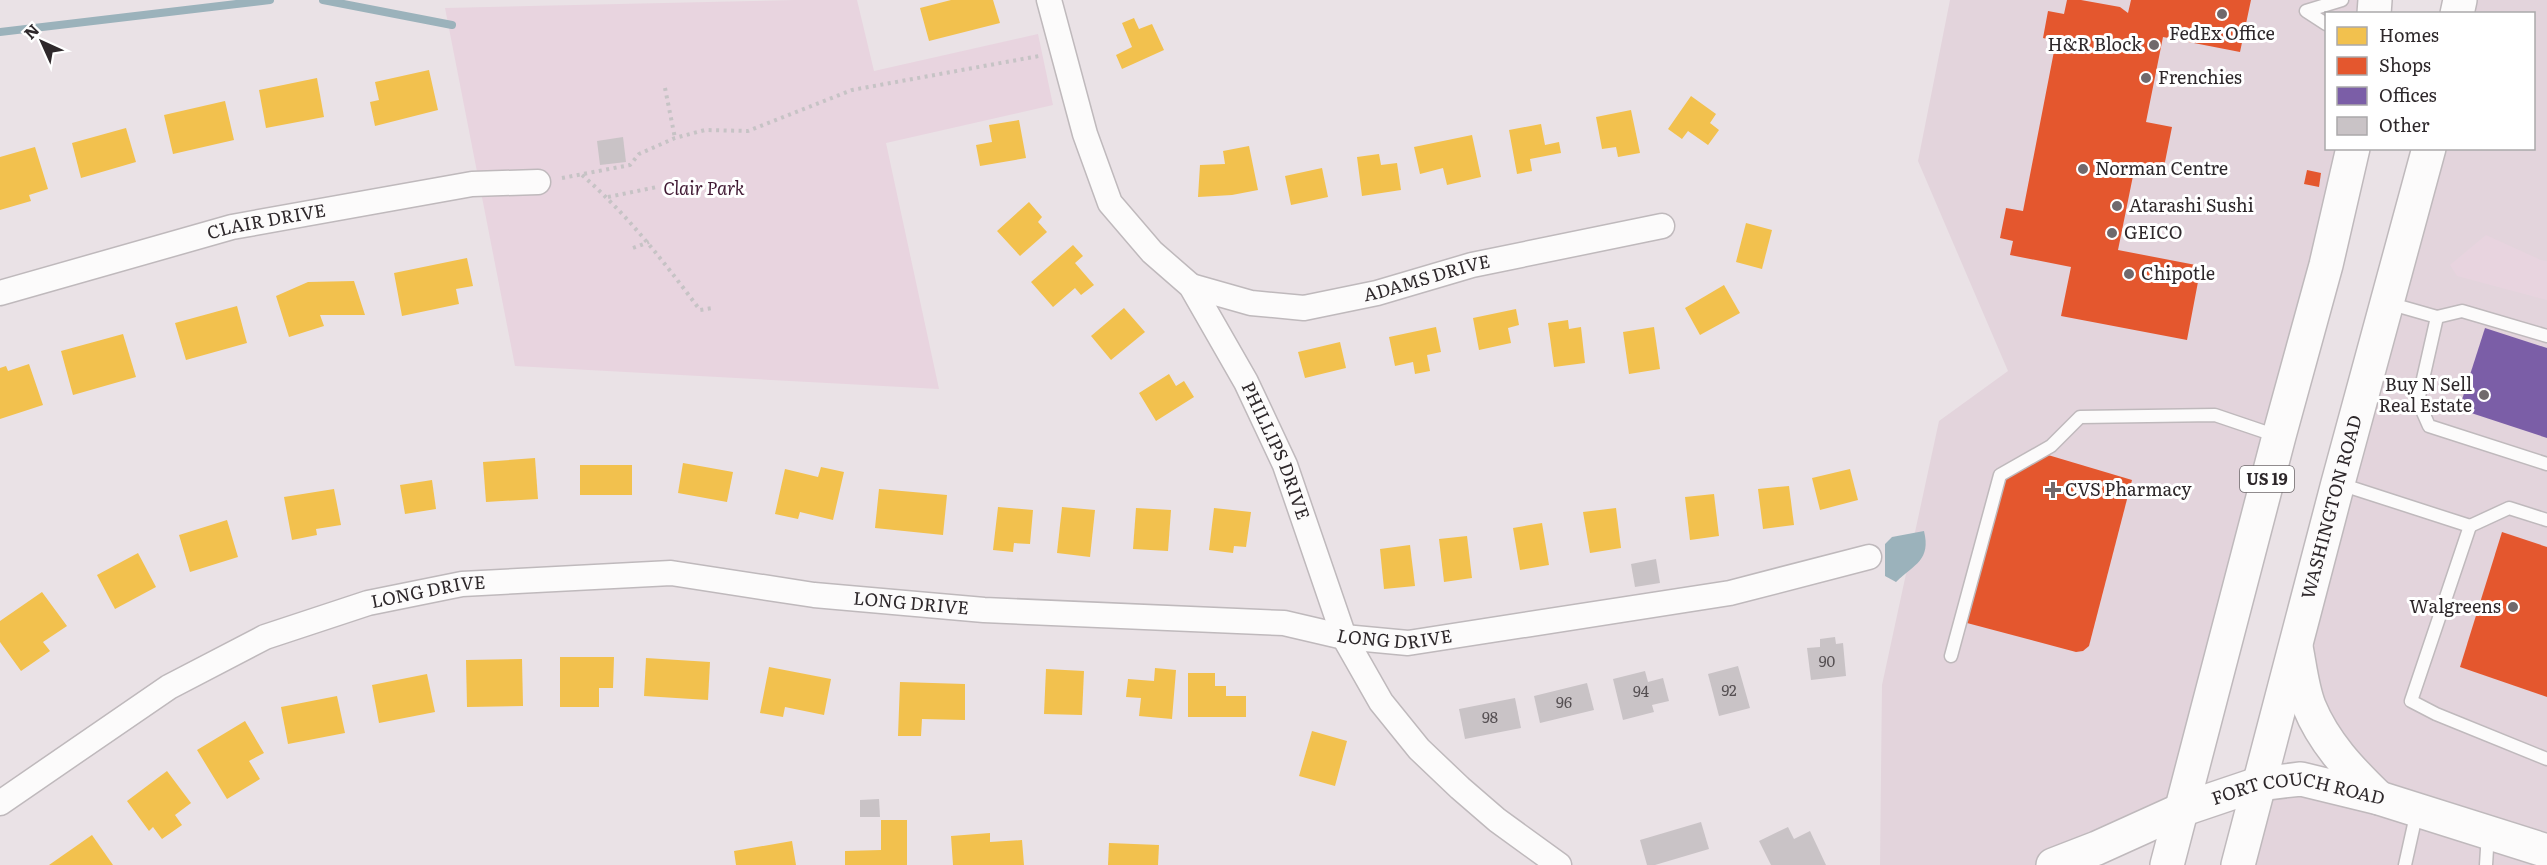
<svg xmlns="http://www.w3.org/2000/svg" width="2547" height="865" viewBox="0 0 2547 865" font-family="Literata,serif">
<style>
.built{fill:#e3d4dc}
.green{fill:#e8d4df}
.water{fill:#9bb2bb}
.homes{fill:#f2c14e}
.shops{fill:#e4572e}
.offices{fill:#7b5ea7}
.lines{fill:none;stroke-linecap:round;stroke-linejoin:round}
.stream{stroke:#9bb2bb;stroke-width:8}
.building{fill:#c9c3c6}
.lane-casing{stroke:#bfb9bc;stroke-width:15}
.street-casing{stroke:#bfb9bc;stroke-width:27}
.secondary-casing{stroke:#bfb9bc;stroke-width:36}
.primary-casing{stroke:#bfb9bc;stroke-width:36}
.path{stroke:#c6c3c5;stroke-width:4;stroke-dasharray:3 4.5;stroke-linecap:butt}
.lane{stroke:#fcfbfb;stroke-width:12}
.street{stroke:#fcfbfb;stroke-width:24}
.secondary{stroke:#fcfbfb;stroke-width:33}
.primary{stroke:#fcfbfb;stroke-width:33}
.poi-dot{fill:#70696c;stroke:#fff;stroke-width:2}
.labels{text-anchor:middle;stroke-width:6;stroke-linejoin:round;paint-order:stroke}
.number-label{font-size:15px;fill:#554f52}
.shield{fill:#fff;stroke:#6d686b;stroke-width:1.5}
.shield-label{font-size:16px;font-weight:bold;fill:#2e282b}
.poi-label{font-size:18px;fill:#2e282b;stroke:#fff;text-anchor:start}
.park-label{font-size:18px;font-style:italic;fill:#411933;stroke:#fff}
.street-label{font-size:18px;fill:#2e282b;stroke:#fff}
</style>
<rect width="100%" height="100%" fill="#eae2e6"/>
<g class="built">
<path d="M1950,0H2375L2374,13L2326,14V148L2353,149L2181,810L2053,865H1880L1882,685L1939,421L2008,371L1918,161Z"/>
<path d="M2460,0H2547V865H2238L2258,784L2377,798L2303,683L2429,149L2534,148V14L2457,13Z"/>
</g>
<g class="green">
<path d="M795,0H857L874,71L1038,34L1053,105L886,143L939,389L515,366L445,8Z"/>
<path d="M2486,235L2541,260L2547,261V300L2457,276L2450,265Z"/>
</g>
<path class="water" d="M1924,531C1931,560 1915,564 1896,582L1885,576V544L1892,537Z"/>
<g class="homes">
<path d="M951,0H993L1000,23L929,41L920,8Z"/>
<path d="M1134,18L1139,29L1152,24L1164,50L1122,69L1116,55L1132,47L1122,23Z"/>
<path d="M429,70L438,110L375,126L370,102L379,100L375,82Z"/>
<path d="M317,78L324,117L266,128L259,90Z"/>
<path d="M1691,96L1716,114L1710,123L1719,130L1708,145L1688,131L1682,139L1668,129Z"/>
<path d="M225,101L234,140L173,154L164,115Z"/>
<path d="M1631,110L1640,153L1618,157L1616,147L1602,149L1596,117Z"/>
<path d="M1019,120L1026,158L980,166L976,145L992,142L989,125Z"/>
<path d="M1541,124L1545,145L1559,142L1561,153L1530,159L1532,171L1517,174L1509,130Z"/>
<path d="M126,128L136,162L81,178L72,143Z"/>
<path d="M1472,135L1481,177L1447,185L1443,168L1420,174L1414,147Z"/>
<path d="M1249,146L1258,190L1232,195L1198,197L1200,165L1225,164L1223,151Z"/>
<path d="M35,147L48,189L29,195L31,201L0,210V157Z"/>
<path d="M1379,154L1381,165L1397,163L1401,190L1362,196L1357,157Z"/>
<path d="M1322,168L1328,197L1291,205L1285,176Z"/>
<path d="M1029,202L1042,217L1038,222L1047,232L1020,256L997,231Z"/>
<path d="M1746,223L1772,230L1762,269L1736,262Z"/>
<path d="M1073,245L1083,256L1075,263L1094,285L1081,295L1075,288L1053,307L1031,282Z"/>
<path d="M467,258L473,286L456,289L459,304L402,316L394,273Z"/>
<path d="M354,281L365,315H320L324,326L289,337L276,296L308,282Z"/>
<path d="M1724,285L1740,313L1700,335L1685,308Z"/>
<path d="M237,306L247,343L186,360L175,323Z"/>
<path d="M1124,308L1145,332L1111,360L1091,336Z"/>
<path d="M1516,309L1519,325L1508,328L1511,343L1479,350L1473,318Z"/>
<path d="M1568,320L1569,329L1581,327L1585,363L1554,367L1548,323Z"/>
<path d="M1436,327L1441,352L1427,355L1430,371L1415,374L1413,362L1395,366L1389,337Z"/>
<path d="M1654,327L1660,369L1629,374L1623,332Z"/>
<path d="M123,334L136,377L73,395L61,351Z"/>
<path d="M1340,342L1346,368L1305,378L1298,352Z"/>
<path d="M29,364L43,405L0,419V368L6,366L8,371Z"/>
<path d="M1169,374L1176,386L1184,381L1194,397L1156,421L1139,393Z"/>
<path d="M535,458L538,499L486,502L483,462Z"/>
<path d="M683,463L733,472L727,502L678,493Z"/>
<rect x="580" y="465" width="52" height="30"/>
<path d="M821,467L844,472L833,520L800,512L798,519L775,514L785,469L818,477Z"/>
<path d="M1850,469L1858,500L1820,510L1812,478Z"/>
<path d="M432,480L436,509L405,514L400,485Z"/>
<path d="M1789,486L1794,525L1763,529L1758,489Z"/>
<path d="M334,489L341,525L316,529L317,535L292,540L284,497Z"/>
<path d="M879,489L947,495L943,535L875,528Z"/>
<path d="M1714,494L1719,536L1690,540L1685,497Z"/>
<path d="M998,507L1033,510L1030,544L1014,543L1013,552L993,550Z"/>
<path d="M1062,507L1095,510L1090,557L1057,553Z"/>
<path d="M1136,508L1171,510L1168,551L1133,549Z"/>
<path d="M1214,508L1251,512L1246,547L1234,546L1233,553L1209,550Z"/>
<path d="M1616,508L1621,548L1590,553L1583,512Z"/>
<path d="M227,520L238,557L190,572L179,535Z"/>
<path d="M1542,523L1549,565L1520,570L1513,528Z"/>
<path d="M1467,536L1472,578L1444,582L1439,539Z"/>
<path d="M1410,545L1415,586L1384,589L1380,549Z"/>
<path d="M138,553L156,587L115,609L97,575Z"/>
<path d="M42,592L67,626L43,642L50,651L21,671L0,642V621Z"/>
<path d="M560,657H614L613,688H599V707H560Z"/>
<path d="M646,658L710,662L708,700L644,696Z"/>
<path d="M522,659L523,706L467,707L466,660Z"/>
<path d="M769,667L831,679L824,715L785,707L783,717L760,713Z"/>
<path d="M1155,668L1176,670L1172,719L1139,716L1141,698L1126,697L1128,679L1154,681Z"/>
<path d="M1046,669L1084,671L1082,715L1044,714Z"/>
<path d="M1188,673H1215V686H1226V696H1246V717H1188Z"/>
<path d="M427,674L435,712L379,723L372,685Z"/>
<path d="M900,682L965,684V720L922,719L921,736H898Z"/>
<path d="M337,696L345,733L288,744L281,707Z"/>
<path d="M245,721L264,753L249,761L260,779L227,799L197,750Z"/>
<path d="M1312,731L1347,741L1335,786L1299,776Z"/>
<path d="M167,771L191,803L175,815L182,825L162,839L153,827L149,831L127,801Z"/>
<path d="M881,820H907V865H845V851L881,850Z"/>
<path d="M990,833V842L1022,840L1024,865H953L951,836Z"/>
<path d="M92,835L113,865H49Z"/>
<path d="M792,841L796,865H736L734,851Z"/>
<path d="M1109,843L1159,845L1158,865H1108Z"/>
</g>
<g class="shops">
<path d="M2067,0H2081L2120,7L2128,13L2131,0H2251L2240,52L2163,37L2146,122L2172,127L2163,172L2135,166L2118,250L2201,266L2187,340L2061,316L2071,267L2010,255L2013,241L2000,238L2006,208L2023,211L2056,41L2043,38L2048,11L2064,14Z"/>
<path d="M2307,170L2321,173L2319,187L2304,184Z"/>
<path d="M2048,455L2132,480L2089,646L2083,651L2076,652L1967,623L2006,478Z"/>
<path d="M2502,532L2547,547V697L2460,667Z"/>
</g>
<path class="offices" d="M2485,328L2547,348V438L2459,409Z"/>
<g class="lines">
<g class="stream">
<path d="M323,0L452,25"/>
<path d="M0,32L270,0"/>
</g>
</g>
<g class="building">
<path d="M623,137L626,162L600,165L597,141Z"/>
<path d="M1656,559L1660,583L1635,587L1631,564Z"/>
<path d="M1835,637L1836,644L1843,643L1846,676L1811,680L1807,648L1820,647V639Z"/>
<path d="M1738,666L1750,708L1719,716L1708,674Z"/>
<path d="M1645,671L1648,682L1663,678L1669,701L1652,705L1654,712L1623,720L1613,679Z"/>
<path d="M1587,683L1594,710L1540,723L1534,696Z"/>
<path d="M1515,698L1521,728L1465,739L1459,709Z"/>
<path d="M879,799L880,817H860V800Z"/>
<path d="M1701,822L1709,849L1655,865H1647L1640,840Z"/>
<path d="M1788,827L1794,839L1810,831L1826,865H1771L1759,841Z"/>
</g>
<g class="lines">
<g class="lane-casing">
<g id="lane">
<path d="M2326,24L2306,11L2342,0"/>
<path d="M2388,303L2437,317L2462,311L2547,336"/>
<path d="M2437,317L2418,401L2429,426L2547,464"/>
<path d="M2340,484L2470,526L2411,701L2436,714L2547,759"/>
<path d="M2470,526L2509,508L2547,520"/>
<path d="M1951,656L2000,475L2051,446L2080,417L2215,415L2277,436"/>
<path d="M2405,865L2417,811"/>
<path d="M2486,865L2488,833"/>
</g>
</g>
<g class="street-casing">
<g id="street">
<path id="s1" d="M1049,0L1085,134L1110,203L1152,252L1191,286L1246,382L1285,465L1344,637L1381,702L1419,749L1460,788L1497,820L1559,865"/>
<path id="s2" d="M1191,286L1251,303L1304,308L1377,293L1472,265L1662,226"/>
<path id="s3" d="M0,293L232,227L472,184L538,182"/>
<path id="s4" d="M0,803L169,687L265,637L368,603L462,584L671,573L814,595L984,610L1284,623L1344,637L1408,643L1730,593L1869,557"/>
</g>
</g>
<g class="secondary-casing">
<g id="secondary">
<path d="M2296,647C2300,667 2302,688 2309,706C2324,743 2351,771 2379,798"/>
<path id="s5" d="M2053,865L2097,848L2181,810L2258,784L2301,779L2379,798L2547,851"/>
</g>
</g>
<g class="primary-casing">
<g id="primary">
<path d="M2374,14L2375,0"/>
<path d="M2457,14L2460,0"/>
<path d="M2167,865L2279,436L2326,265L2353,148"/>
<path id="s6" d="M2238,865L2338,483L2429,148"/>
</g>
</g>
<g class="path">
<path d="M665,88L675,138"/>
<path d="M582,175C628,215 664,262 700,310L713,308"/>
<path d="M562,178L630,165L639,154L675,138L705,130L748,131L852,90L1039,56"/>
<path d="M608,197L657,187"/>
<path d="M633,248L649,242"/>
</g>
<use href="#lane" class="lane"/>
<use href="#street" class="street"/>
<use href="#secondary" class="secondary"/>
<use href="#primary" class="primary"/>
</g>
<g class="poi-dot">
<circle cx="2222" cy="14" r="6"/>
<circle cx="2154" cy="45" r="6"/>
<circle cx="2146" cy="78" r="6"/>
<circle cx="2083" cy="169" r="6"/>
<circle cx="2117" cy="206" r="6"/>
<circle cx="2112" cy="233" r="6"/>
<circle cx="2129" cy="274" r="6"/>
<circle cx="2484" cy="395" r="6"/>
<path d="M2050 481h6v6h6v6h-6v6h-6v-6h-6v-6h6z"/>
<circle cx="2513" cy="607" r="6"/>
</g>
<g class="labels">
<g class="number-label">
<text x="1827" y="667">90</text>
<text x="1729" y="696">92</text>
<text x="1641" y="697">94</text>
<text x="1564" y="708">96</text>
<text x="1490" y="723">98</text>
</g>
<rect class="shield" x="2240" y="466" width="54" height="26" rx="4.5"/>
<g class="shield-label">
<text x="2267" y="485">US 19</text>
</g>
<g class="poi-label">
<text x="2222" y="40" text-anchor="middle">FedEx Office</text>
<text x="2142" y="51" text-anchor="end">H&amp;R Block</text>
<text x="2158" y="84">Frenchies</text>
<text x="2095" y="175">Norman Centre</text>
<text x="2129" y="212">Atarashi Sushi</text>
<text x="2124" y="239">GEICO</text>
<text x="2141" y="280">Chipotle</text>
<text x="2472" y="391" text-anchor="end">Buy N Sell<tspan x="2472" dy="21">Real Estate</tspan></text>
<text x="2065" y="496">CVS Pharmacy</text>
<text x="2501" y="613" text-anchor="end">Walgreens</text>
</g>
<g class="park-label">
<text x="704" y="195">Clair Park</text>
</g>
<g class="street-label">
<text dy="6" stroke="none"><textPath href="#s3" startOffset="276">CLAIR DRIVE</textPath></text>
<text dy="6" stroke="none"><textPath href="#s2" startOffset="242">ADAMS DRIVE</textPath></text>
<text dy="6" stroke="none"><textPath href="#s1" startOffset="514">PHILLIPS DRIVE</textPath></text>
<text dy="6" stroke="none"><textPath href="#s6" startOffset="370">WASHINGTON ROAD</textPath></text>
<text dy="6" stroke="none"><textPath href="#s4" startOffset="483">LONG DRIVE</textPath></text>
<text dy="6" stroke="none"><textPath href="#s4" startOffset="969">LONG DRIVE</textPath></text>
<text dy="6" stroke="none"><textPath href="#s4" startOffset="1455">LONG DRIVE</textPath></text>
<text dy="6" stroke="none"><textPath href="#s5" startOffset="261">FORT COUCH ROAD</textPath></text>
</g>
</g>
<rect x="2325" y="12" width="210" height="138" fill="#ffffff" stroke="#aba9aa" stroke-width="1.5"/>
<rect x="2337" y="27" width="30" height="18" fill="#f2c14e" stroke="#aba9aa" stroke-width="1.5"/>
<text x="2379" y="42" font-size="18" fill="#2e282b">Homes</text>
<rect x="2337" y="57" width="30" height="18" fill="#e4572e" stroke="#aba9aa" stroke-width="1.5"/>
<text x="2379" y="72" font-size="18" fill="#2e282b">Shops</text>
<rect x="2337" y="87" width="30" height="18" fill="#7b5ea7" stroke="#aba9aa" stroke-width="1.5"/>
<text x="2379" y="102" font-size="18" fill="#2e282b">Offices</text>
<rect x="2337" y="117" width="30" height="18" fill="#c9c3c6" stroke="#aba9aa" stroke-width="1.5"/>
<text x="2379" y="132" font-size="18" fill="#2e282b">Other</text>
<g transform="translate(42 42) rotate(315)" stroke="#ffffff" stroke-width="4.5" paint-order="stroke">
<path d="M0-4.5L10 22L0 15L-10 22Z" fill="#2e282b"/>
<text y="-9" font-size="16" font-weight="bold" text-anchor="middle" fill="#2e282b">N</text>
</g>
</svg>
